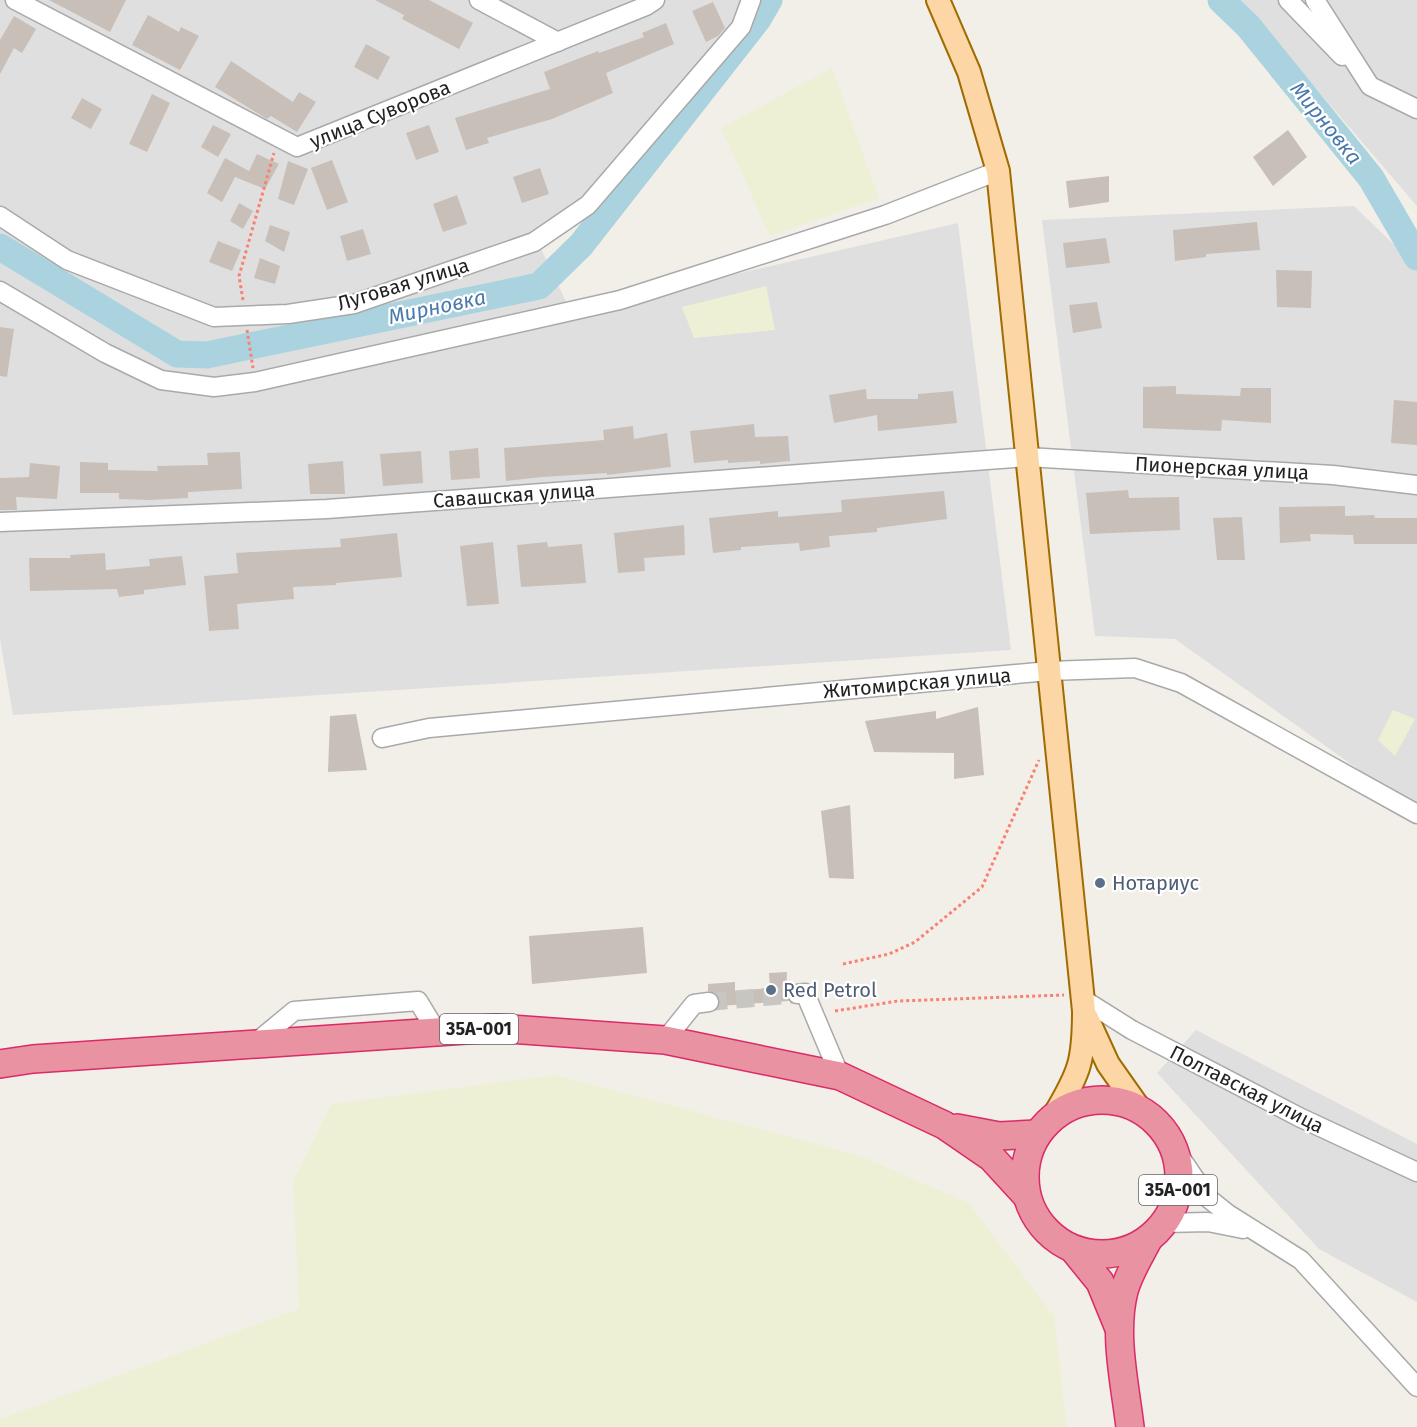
<svg xmlns="http://www.w3.org/2000/svg" width="1417" height="1427" viewBox="0 0 1417 1427" font-family="'Fira Sans',sans-serif">
<style>
.residential{fill:#e0dfdf}
.farmland{fill:#eef0d5}
.lines{fill:none;stroke-linecap:round;stroke-linejoin:round}
.river{stroke:#aad3df;stroke-width:27}
.building{fill:#c7bfb8}
.minor-tunnel{stroke:#c8c6c1;stroke-width:18;stroke-dasharray:18 9;stroke-linecap:butt}
.minor-casing{stroke:#a9a9a9;stroke-width:21}
.major-casing{stroke:#a06b00;stroke-width:26}
.highway-casing{stroke:#dc2a67;stroke-width:30}
.path{stroke:#fa8072;stroke-width:3;stroke-dasharray:3 3;stroke-linecap:butt}
.minor{stroke:#fff;stroke-width:18}
.major{stroke:#fcd6a4;stroke-width:22}
.highway{stroke:#e892a2;stroke-width:27}
.service-dot{fill:#5c6f8a;stroke:#fff;stroke-width:2}
.labels{text-anchor:middle;stroke-width:4.5;stroke-linejoin:round;paint-order:stroke}
.shield{fill:#fff;stroke:#646464;stroke-width:1.5}
.shield-label{font-size:18px;font-weight:bold;fill:#222}
.street-label{font-size:20px;fill:#222;stroke:#fff}
.service-label{font-size:20px;fill:#4e5e75;stroke:#fff;text-anchor:start}
.water-label{font-size:21px;font-style:italic;fill:#4a7aab;stroke:#fff}
</style>
<rect width="100%" height="100%" fill="#f2efe9"/>
<g class="residential">
<path d="M0,0H756L586,199L534,234L571,312L958,223L1011,650L13,715L0,639Z"/>
<path d="M1240,0H1417V206Z"/>
<path d="M1354,206L1417,267V811L1175,639L1095,636L1042,220Z"/>
<path d="M1196,1030L1417,1144V1302L1319,1249L1157,1073Z"/>
</g>
<g class="farmland">
<path d="M832,68L879,198L770,236L721,128Z"/>
<path d="M766,286L775,330L694,338L682,307Z"/>
<path d="M1393,710L1415,719L1395,756L1378,740Z"/>
<path d="M556,1075L858,1155L969,1203L1054,1316L1067,1427H0V1419L299,1309L293,1182L331,1104Z"/>
</g>
<g class="lines">
<g class="river">
<path d="M1221,0L1248,26L1371,178L1417,257"/>
<path d="M0,247L177,354L207,355L539,286L581,245L758,19L769,0"/>
</g>
</g>
<g class="building">
<path d="M49,0H126L110,32Z"/>
<path d="M375,0H429L473,23L459,49L402,19L404,15Z"/>
<path d="M713,2L725,28L718,36L706,42L692,11Z"/>
<path d="M148,15L179,32L181,27L199,36L180,70L132,45Z"/>
<path d="M14,16L36,29L22,53L14,48L0,74V40Z"/>
<path d="M666,23L674,44L606,73L613,93L552,119L487,138L489,143L466,150L455,118L550,89L544,72L598,51L599,53L644,37L642,33Z"/>
<path d="M366,44L390,57L378,80L354,67Z"/>
<path d="M231,61L293,102L299,92L316,102L297,132L271,116L267,119L215,87Z"/>
<path d="M152,94L170,103L147,152L129,144Z"/>
<path d="M82,98L102,109L91,129L71,118Z"/>
<path d="M213,125L231,134L218,157L201,147Z"/>
<path d="M429,125L439,152L416,160L406,133Z"/>
<path d="M1288,130L1307,157L1273,186L1253,157Z"/>
<path d="M257,154L279,164L265,189L235,177L222,202L207,193L225,158L249,171Z"/>
<path d="M332,160L348,202L327,210L311,168Z"/>
<path d="M288,161L308,169L294,205L278,199Z"/>
<path d="M540,168L549,194L522,203L513,177Z"/>
<path d="M1109,176V202L1069,208L1066,181Z"/>
<path d="M457,195L467,224L443,232L433,204Z"/>
<path d="M239,203L253,211L243,229L230,221Z"/>
<path d="M1257,222L1260,250L1206,254V257L1175,261L1173,230Z"/>
<path d="M270,225L290,232L284,252L265,241Z"/>
<path d="M363,229L371,254L347,261L340,236Z"/>
<path d="M1106,238L1110,263L1066,268L1063,243Z"/>
<path d="M218,241L241,250L232,271L209,262Z"/>
<path d="M260,258L280,266L275,284L254,278Z"/>
<path d="M1276,270L1312,271L1311,308L1277,307Z"/>
<path d="M1097,302L1102,328L1073,333L1069,305Z"/>
<path d="M0,327L14,329L7,377L0,376Z"/>
<path d="M1176,386V394L1240,396L1241,388H1271V423L1222,420L1221,431L1143,428V387Z"/>
<path d="M866,389L867,399H918V394L953,391L957,423L878,431L877,415L834,423L829,395Z"/>
<path d="M1394,400L1417,402V445L1391,443Z"/>
<path d="M754,424L755,437L788,436L790,461L760,464V461L728,463V460L694,463L690,431Z"/>
<path d="M633,426L634,439L667,433L671,467L607,475V473L542,477L506,481L504,448L604,440L603,430Z"/>
<path d="M478,448L480,478L451,480L449,451Z"/>
<path d="M421,451L423,483L383,486L380,454Z"/>
<path d="M240,452L242,489L188,492V498L150,500L119,499V493H80V462L108,463V470L158,471L157,466L208,465L207,453Z"/>
<path d="M343,461L345,494H310L308,464Z"/>
<path d="M30,463L60,466L57,499L16,497L17,510H0V478L29,477Z"/>
<path d="M1128,490L1129,498L1179,497L1180,530L1090,534L1086,493Z"/>
<path d="M944,491L947,519L877,528V532L829,536L830,547L800,551L799,543L741,547V550L713,553L709,518L778,511V517L842,512L841,500Z"/>
<path d="M1345,506V516L1374,515L1375,518H1417V544H1354L1353,535L1310,534L1311,541L1280,543L1279,507Z"/>
<path d="M1242,517L1245,560H1217L1213,518Z"/>
<path d="M684,525L685,555L644,558L645,571L618,573L614,533Z"/>
<path d="M397,533L402,577L336,583V585L293,587L294,599L237,604L239,629L209,631L204,576L238,573L236,553L341,547L340,539Z"/>
<path d="M493,542L499,604L467,606L460,546Z"/>
<path d="M547,542L548,547L582,544L586,583L521,587L517,545Z"/>
<path d="M105,553L106,570L150,566L149,559L182,556L186,585L144,590V594L119,597L117,589L30,591L29,558H71L70,555Z"/>
<path d="M978,707L984,775L954,779V753L874,752L865,721L936,711V719Z"/>
<path d="M356,714L367,770L328,772L330,716Z"/>
<path d="M850,805L854,879L829,878L821,811Z"/>
<path d="M643,927L647,973L532,984L529,936Z"/>
<path d="M787,972L786,995L789,1001L719,1006L718,996L708,991V984L735,982V991L770,988L769,973Z"/>
</g>
<g class="lines">
<path class="minor-tunnel" d="M709,1002L797,994"/>
<g class="minor-casing">
<g id="minor">
<path d="M15,0L297,147L646,6L655,0"/>
<path d="M479,0L558,42"/>
<path d="M1288,0L1342,56"/>
<path d="M1315,0L1370,86L1417,109"/>
<path d="M0,216L67,260L214,317L288,314L354,304L534,242L588,205L741,27L751,0"/>
<path d="M0,291L105,353L161,380L214,387L255,382L620,300L885,215L998,171"/>
<path d="M0,522L327,509L1027,457L1333,475L1417,485"/>
<path d="M382,738L429,728L1049,671L1135,668L1181,683L1417,814"/>
<path d="M797,994L805,993L840,1076"/>
<path d="M1081,998L1132,1030L1299,1117L1417,1172"/>
<path d="M665,1040L694,1004L709,1002"/>
<path d="M253,1045L294,1011L418,1001L437,1032"/>
<path d="M1174,1148L1208,1198L1228,1214L1301,1260L1417,1387"/>
<path d="M1165,1223L1208,1222L1243,1229"/>
</g>
</g>
<g class="major-casing">
<g id="major">
<path d="M938,0L969,72L998,171L1084,1011C1084,1060 1080,1072 1055,1114"/>
<path d="M1087,1018L1108,1064L1139,1108"/>
</g>
</g>
<g class="highway-casing">
<g id="highway">
<path d="M0,1064L33,1059L496,1028L665,1040L840,1076L944,1125L992,1158L1026,1195"/>
<circle cx="1102" cy="1177" r="77"/>
<path d="M957,1128L999,1136L1036,1134"/>
<path d="M1074,1250L1100,1282L1118,1326"/>
<path d="M1130,1427C1125,1384 1113,1334 1124,1291C1129,1273 1139,1257 1148,1240"/>
</g>
</g>
<g class="path">
<path d="M243,300L239,276L274,153"/>
<path d="M247,330L253,368"/>
<path d="M843,964L889,954L915,942L982,887L1039,760"/>
<path d="M835,1011L898,1001L1064,995"/>
</g>
<use href="#minor" class="minor"/>
<use href="#major" class="major"/>
<use href="#highway" class="highway"/>
</g>
<g class="service-dot">
<circle cx="1100" cy="883" r="6"/>
<circle cx="771" cy="990" r="6"/>
</g>
<g class="labels">
<g class="shield">
<rect x="440" y="1014" width="78" height="30" rx="4.5"/>
<rect x="1139" y="1175" width="78" height="30" rx="4.5"/>
</g>
<g class="shield-label">
<text x="479" y="1035">35А-001</text>
<text x="1178" y="1196">35А-001</text>
</g>
<g class="street-label">
<text transform="translate(380 114) rotate(-22)" y="7">улица Суворова</text>
<text transform="translate(403 284) rotate(-17)" y="7">Луговая улица</text>
<text transform="translate(1222 468) rotate(3)" y="7">Пионерская улица</text>
<text transform="translate(514 495) rotate(-4)" y="7">Савашская улица</text>
<text transform="translate(917 683) rotate(-5)" y="7">Житомирская улица</text>
<text transform="translate(1247 1089) rotate(27)" y="7">Полтавская улица</text>
</g>
<g class="service-label">
<text x="1112" y="890">Нотариус</text>
<text x="783" y="997">Red Petrol</text>
</g>
<g class="water-label">
<text transform="translate(1326 123) rotate(51)" y="7">Мирновка</text>
<text transform="translate(437 307) rotate(-12)" y="7">Мирновка</text>
</g>
</g>
</svg>
